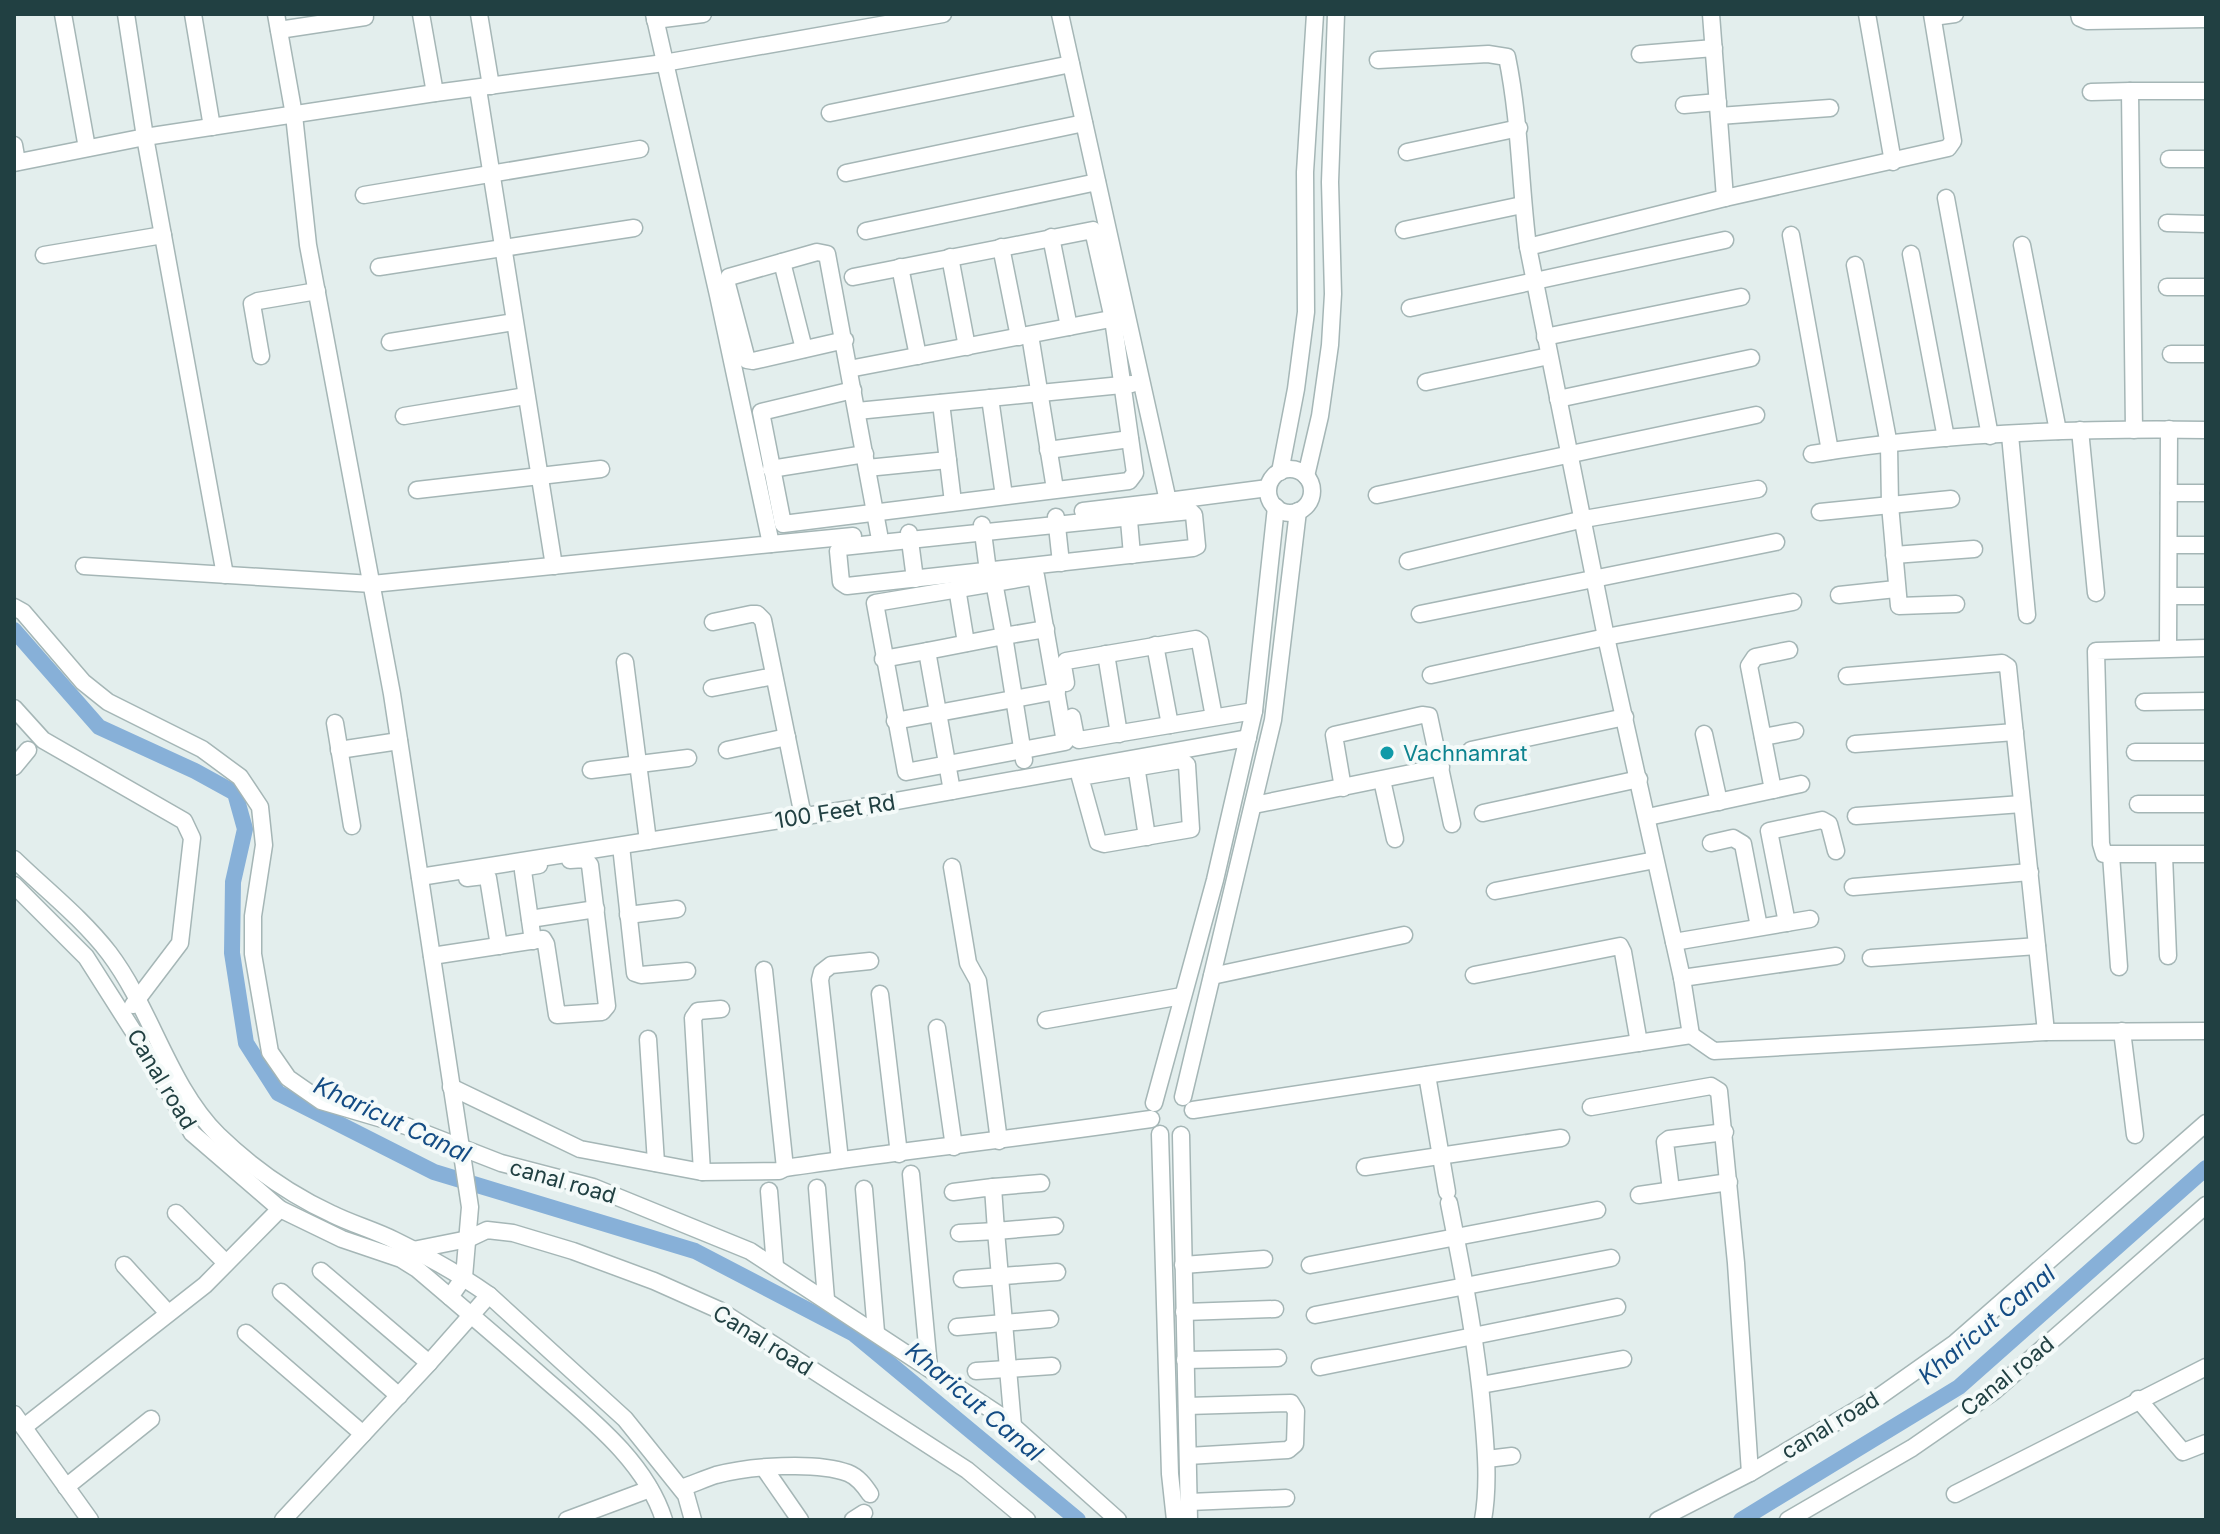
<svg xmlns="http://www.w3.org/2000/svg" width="2220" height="1534" viewBox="0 0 2220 1534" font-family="Inter,sans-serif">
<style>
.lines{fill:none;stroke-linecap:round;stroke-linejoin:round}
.canal{stroke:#87b0d8;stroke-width:16}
.minor-casing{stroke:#a5b6b6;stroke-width:19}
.minor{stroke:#fff;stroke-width:16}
.culture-dot{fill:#0f9aa8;stroke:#f4faf9;stroke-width:3}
.labels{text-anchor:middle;stroke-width:8;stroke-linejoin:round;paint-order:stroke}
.culture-label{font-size:22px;fill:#0d838f;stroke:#f4faf9;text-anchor:start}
.street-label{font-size:22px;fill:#214042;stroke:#f4faf9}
.water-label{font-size:24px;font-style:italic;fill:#144c84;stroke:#f4faf9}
</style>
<rect width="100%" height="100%" fill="#e3eeed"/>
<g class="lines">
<g class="canal">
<path d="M14,630L99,727L195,771L235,793L245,829L233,882L232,953L246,1043L278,1093L434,1172L695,1251L854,1334L1078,1520"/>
<path d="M1741,1520L1959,1387L2206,1168"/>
</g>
<g class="minor-casing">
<g id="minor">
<path d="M63,14L87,148"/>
<path d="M126,14L145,137L225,575"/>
<path d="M193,14L212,127"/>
<path d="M276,14L294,115L308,245L392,694L470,1207L464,1277L450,1297"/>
<path d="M421,14L435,93"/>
<path d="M479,14L491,86"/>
<path d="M1060,14L1168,501L1268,488"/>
<path d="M1711,14L1725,198"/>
<path d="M1867,14L1893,162"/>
<path d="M2079,14L2080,18L2087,21L2206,19"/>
<path d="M1933,17L1955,14"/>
<path d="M655,20L703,14"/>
<path d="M279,30L365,17"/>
<path d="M1640,54L1714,48"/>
<path d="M1378,60L1488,54L1507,57C1520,120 1520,184 1528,247"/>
<path d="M478,89L554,566"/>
<path d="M2091,92L2130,91"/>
<path d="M1684,105L1718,102"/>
<path d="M830,113L1071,64"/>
<path d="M1719,116L1830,108"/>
<path d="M14,145L17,162"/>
<path d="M1407,152L1519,128"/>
<path d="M2169,159H2206"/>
<path d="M14,163L145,137L435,93L664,63L943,14"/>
<path d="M846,173L1084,123"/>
<path d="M364,195L640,149"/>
<path d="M1946,198L1990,436"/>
<path d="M2167,223L2206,224"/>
<path d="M1404,230L1522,205"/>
<path d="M866,231L1097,182"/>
<path d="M1791,235L1830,451"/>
<path d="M1051,237L1069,327"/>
<path d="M2022,245L2058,431"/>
<path d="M1001,247L1019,337"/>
<path d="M1911,254L1946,438"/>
<path d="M44,255L163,235"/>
<path d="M950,257L967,347"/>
<path d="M782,262L804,349"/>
<path d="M1855,265L1889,445L1890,505L1899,606L1956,604"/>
<path d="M379,267L634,228"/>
<path d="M900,267L918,356"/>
<path d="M853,277L1093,230L1113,319L1135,473L1129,481L783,524L761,412L853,390"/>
<path d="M2167,287H2206"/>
<path d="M1410,308L1725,240"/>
<path d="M1030,335L1055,489"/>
<path d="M1545,337L1741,297"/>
<path d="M845,340L753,361L747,360L727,284L729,277L817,252L827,254L879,534"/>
<path d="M390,342L514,322"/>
<path d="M2171,354H2206"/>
<path d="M261,356L252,304L258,301L317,291"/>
<path d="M849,369L1121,317"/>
<path d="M1426,382L1549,356"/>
<path d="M990,398L1004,496"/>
<path d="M1558,399L1751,358"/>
<path d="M941,403L953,502"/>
<path d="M857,411L1132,384"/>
<path d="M404,416L526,396"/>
<path d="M2080,430L2096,593"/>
<path d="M2134,430L2130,91H2206"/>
<path d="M2010,435L2027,615"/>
<path d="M1048,450L1130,439"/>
<path d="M1812,454C1942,433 2075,428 2206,430"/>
<path d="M867,468L948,460"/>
<path d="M771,469L865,454"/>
<circle cx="1290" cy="491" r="22"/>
<path d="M1280,472L1296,389L1306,312L1305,172L1315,14"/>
<path d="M1306,476L1320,416L1330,345L1333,294L1330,182L1336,14"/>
<path d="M417,490L601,469"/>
<path d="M2169,493H2206"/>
<path d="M1377,495L1756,415"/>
<path d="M1128,509L1132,555"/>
<path d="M1083,511L1168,501"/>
<path d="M1190,511L1194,515L1197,546L1193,548L847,586L841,582L838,551L842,547Z"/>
<path d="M1820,512L1951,499"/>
<path d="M1056,517L1061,563"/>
<path d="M982,525L988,571"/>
<path d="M909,533L915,579"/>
<path d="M771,544L853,536"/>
<path d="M2169,545H2206"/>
<path d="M1894,555L1974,549"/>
<path d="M1408,561L1584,519L1758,489"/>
<path d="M84,566L372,584L771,544L718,295L654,14"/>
<path d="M1036,576L1065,742L906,772L875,603Z"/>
<path d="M994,582L1004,636L1046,629"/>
<path d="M957,588L966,643"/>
<path d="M1839,595L1896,589"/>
<path d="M2169,596H2206"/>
<path d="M14,607L23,612L83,682L108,702L202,749L240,777L260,807L264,845L253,916V954L270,1052L288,1078L321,1101L406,1126L501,1163L593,1187L750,1251L1004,1418L1118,1520"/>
<path d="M1420,614L1776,542"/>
<path d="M713,622L751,614H757L763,620L803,816"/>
<path d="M1155,645L1170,725"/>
<path d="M2168,647L2169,429"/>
<path d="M2206,648L2096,651L2101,844L2104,854H2206"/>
<path d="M1106,654L1119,734"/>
<path d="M883,659L927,651"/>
<path d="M625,662L648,841"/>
<path d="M1431,675L1606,637L1793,602"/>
<path d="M1847,676L2002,663L2008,667L2046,1032"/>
<path d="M1066,683L1063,665L1066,661L1196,639L1200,642L1214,717"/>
<path d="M712,688L774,676"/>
<path d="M2144,702L2206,701"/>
<path d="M14,708L43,740L184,821L192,838L180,943L133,1005"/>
<path d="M1072,717L1076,738L1079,740L1254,711"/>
<path d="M895,721L1057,691"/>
<path d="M335,723L352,826"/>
<path d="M1704,734L1719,802"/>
<path d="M1763,737L1795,731"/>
<path d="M1855,744L2015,732"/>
<path d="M339,750L399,741"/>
<path d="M727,750L787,737"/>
<path d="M1471,750L1625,717"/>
<path d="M2135,752H2206"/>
<path d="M1135,759L1147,837"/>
<path d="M1181,760L1187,765L1191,829L1104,844L1098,842L1080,777Z"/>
<path d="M14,767L28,750"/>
<path d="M591,770L688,758"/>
<path d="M1382,780L1395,839"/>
<path d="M1343,788L1334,735L1422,715L1429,716L1452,824"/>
<path d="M1773,790L1801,784"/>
<path d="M952,791L927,651L1004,636L1024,760"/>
<path d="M2138,804H2206"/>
<path d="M1254,805L1441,767"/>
<path d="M1483,813L1639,779"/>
<path d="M1856,816L2022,804"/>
<path d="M1648,817L1773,790L1749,666L1755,657L1789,650"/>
<path d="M1711,843L1733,838L1743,844L1759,927"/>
<path d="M621,846L635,973L641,975L687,971"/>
<path d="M2111,855L2119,967"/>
<path d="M2164,855L2168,956"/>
<path d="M14,859C46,890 82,918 109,953C152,1010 168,1085 218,1135C251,1167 291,1195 332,1214C352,1224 374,1230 394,1240C427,1256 459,1274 489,1295L625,1419L686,1495L693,1520"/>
<path d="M952,867L968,963L978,981L999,1141"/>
<path d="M420,877L863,807L1248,738"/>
<path d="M467,878L484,876L488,878L499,946"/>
<path d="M14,885L86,957L142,1045L192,1133L280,1209L342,1239L401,1259L417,1269C457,1303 498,1338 538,1373C584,1414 645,1459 664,1520"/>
<path d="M1853,887L2030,872"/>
<path d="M1495,891L1655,860"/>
<path d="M628,915L677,909"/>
<path d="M530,919L596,909"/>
<path d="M1787,923L1769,831L1822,820L1829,824L1836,851"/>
<path d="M533,941L523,871L527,867L539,865"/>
<path d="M1674,942L1810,919"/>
<path d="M432,956L543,939L546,944L557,1015L602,1012L607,1006L590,865L585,859L570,860"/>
<path d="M1871,958L2037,946"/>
<path d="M764,970L785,1168"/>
<path d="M1474,975L1620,946L1623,952L1639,1043"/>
<path d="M1212,976L1404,935"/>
<path d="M1682,978L1836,956"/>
<path d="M880,994L899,1154"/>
<path d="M1046,1020L1182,996"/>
<path d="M937,1028L954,1147"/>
<path d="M2122,1031L2135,1135"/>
<path d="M1691,1035L1714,1051L2046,1032L2206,1031"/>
<path d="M648,1039L656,1163"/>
<path d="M1427,1075L1447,1192"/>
<path d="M451,1087L580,1149L702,1172L779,1171L785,1168C907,1150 1029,1137 1151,1119"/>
<path d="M1183,1097L1273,720L1298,511"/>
<path d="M1154,1103L1215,880L1254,711L1276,507"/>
<path d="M1591,1107L1711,1086L1719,1091L1736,1263L1750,1473"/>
<path d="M1193,1110L1691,1035L1682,978L1606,637L1528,247L1725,198L1948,148L1953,141L1932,14"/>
<path d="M1160,1134L1170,1474L1175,1520"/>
<path d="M1181,1135L1189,1520"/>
<path d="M840,1160L820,980L822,972L831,965L870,961"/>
<path d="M1365,1167L1561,1138"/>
<path d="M702,1172L693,1018L698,1011L721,1009"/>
<path d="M911,1174L929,1367"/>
<path d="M993,1187L1041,1183"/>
<path d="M817,1188L826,1299"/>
<path d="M864,1189L876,1332"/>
<path d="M1671,1190L1665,1142L1669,1139L1725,1132"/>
<path d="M769,1191L775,1266"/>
<path d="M953,1192L993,1187L996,1231L1055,1226"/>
<path d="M1639,1195L1729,1182"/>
<path d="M1449,1203C1463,1274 1477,1344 1483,1416C1486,1450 1489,1486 1483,1520"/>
<path d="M176,1213L226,1263"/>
<path d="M959,1233L996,1231L1013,1426"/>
<path d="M413,1250L468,1239L487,1230L513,1233L573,1251L654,1281L719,1310L774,1345L967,1470L1027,1520"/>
<path d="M124,1265L168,1313"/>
<path d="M1183,1265L1264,1259"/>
<path d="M1310,1265L1597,1210"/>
<path d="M321,1271L429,1363"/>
<path d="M962,1279L1057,1272"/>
<path d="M281,1292L399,1396"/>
<path d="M1184,1312L1275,1309"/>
<path d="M1315,1315L1611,1258"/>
<path d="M957,1327L1050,1319"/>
<path d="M246,1333L363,1434"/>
<path d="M1185,1360L1278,1358"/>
<path d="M1320,1367L1617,1307"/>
<path d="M976,1371L1052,1366"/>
<path d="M1481,1385L1623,1359"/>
<path d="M2138,1399L2183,1452L2206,1443"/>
<path d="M1187,1406L1291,1403L1296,1411L1295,1444L1288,1450L1188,1456"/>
<path d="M14,1414L90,1520"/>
<path d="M24,1427L205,1285L280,1209"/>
<path d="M1487,1459L1512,1456"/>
<path d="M764,1468L800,1520"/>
<path d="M66,1487L151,1419"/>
<path d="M681,1488C693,1484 704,1479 716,1475C749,1466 816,1461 848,1473C858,1477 864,1485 870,1494"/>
<path d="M1955,1494L2206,1367"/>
<path d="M1189,1502L1286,1498"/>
<path d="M283,1520L429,1363L489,1295"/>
<path d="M567,1520L650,1489"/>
<path d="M853,1520L864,1513"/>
<path d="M1658,1520L1750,1473L1880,1396L1955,1343L2206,1123"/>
<path d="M1788,1520L1912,1448L1993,1392L2206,1205"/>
</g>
</g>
<use href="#minor" class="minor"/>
</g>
<circle class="culture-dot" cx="1387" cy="753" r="8"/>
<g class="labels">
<g class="culture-label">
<text x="1403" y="761">Vachnamrat</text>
</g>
<g class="street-label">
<text transform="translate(835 811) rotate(-9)" y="8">100 Feet Rd</text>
<text transform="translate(162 1079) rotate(59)" y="8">Canal road</text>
<text transform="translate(563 1181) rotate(16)" y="8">canal road</text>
<text transform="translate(763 1340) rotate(32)" y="8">Canal road</text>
<text transform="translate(2007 1376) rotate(-39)" y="8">Canal road</text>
<text transform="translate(1830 1425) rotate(-31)" y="8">canal road</text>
</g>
<g class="water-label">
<text transform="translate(392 1120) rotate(25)" y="8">Kharicut Canal</text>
<text transform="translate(1987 1325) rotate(-40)" y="8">Kharicut Canal</text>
<text transform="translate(974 1402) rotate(40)" y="8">Kharicut Canal</text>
</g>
</g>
<rect width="2220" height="1534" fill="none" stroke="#214042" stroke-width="32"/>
</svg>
